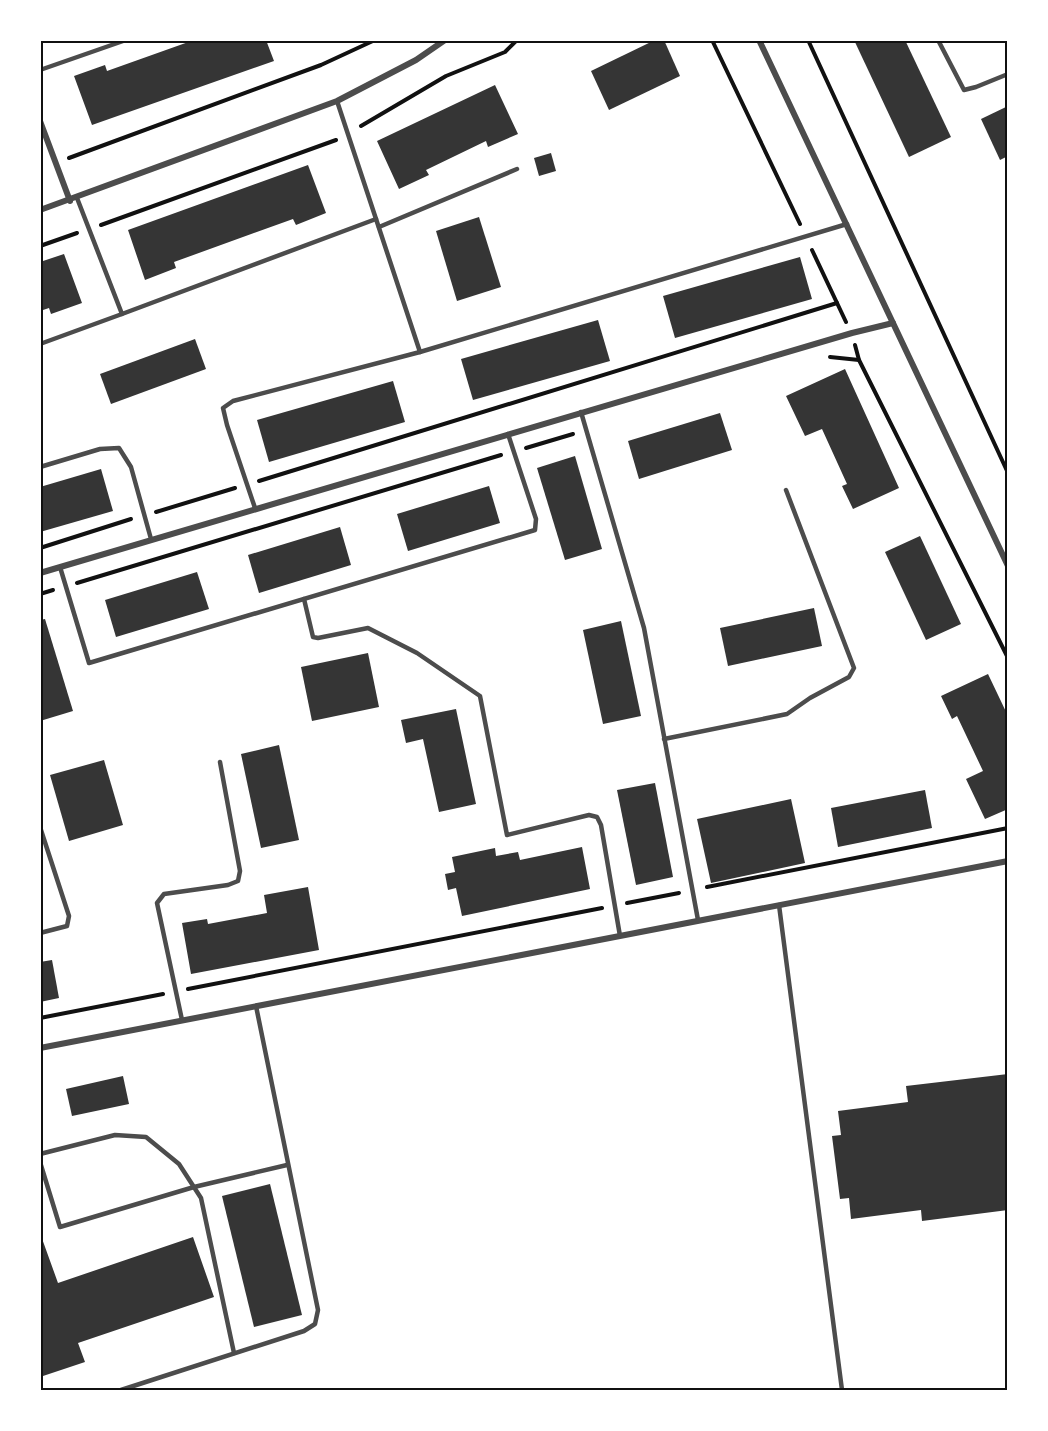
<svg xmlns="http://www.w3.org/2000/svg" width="1048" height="1431" viewBox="0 0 1048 1431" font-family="Lato,sans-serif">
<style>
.building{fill:#353535}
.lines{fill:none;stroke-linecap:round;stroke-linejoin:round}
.path{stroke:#111;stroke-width:4}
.service{stroke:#4c4c4c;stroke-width:4.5}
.minor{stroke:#4c4c4c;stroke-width:6}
.neatline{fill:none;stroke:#111;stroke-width:2}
</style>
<rect width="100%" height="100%" fill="#fff"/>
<g class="building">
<path d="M194,40H266L274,61L92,125L74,76L105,65L107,71Z"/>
<path d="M655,40H664L680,76L609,110L591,71Z"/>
<path d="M854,40H905L951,137L909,157Z"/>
<path d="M495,85L518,134L488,147L486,141L426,170L429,175L399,189L377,141Z"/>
<path d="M1008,106V156L1000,160L981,119Z"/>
<path d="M551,153L556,171L539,176L534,158Z"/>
<path d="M308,165L326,213L296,225L293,219L174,262L176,268L145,280L128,230Z"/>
<path d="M479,217L501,287L457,301L436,231Z"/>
<path d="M64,254L82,303L51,314L49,308L40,311V262Z"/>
<path d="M800,257L812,299L675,338L663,296Z"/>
<path d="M598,320L610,361L473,400L461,359Z"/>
<path d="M195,339L206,369L111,404L100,374Z"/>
<path d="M845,369L899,488L853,509L842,486L847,484L822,429L805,436L786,396Z"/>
<path d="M393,381L405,422L269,462L257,420Z"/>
<path d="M720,413L732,450L639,479L628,441Z"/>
<path d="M575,456L602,549L565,560L537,468Z"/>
<path d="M101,469L113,511L40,532V487Z"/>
<path d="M489,486L500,523L408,551L397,514Z"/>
<path d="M340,527L351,565L259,593L248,555Z"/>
<path d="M920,536L961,624L926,640L885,552Z"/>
<path d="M197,572L209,609L116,637L105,600Z"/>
<path d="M814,608L822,646L728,666L720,628Z"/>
<path d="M45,619L73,711L40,721V620Z"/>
<path d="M621,621L641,716L603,724L583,630Z"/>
<path d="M368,653L379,707L312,721L301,667Z"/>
<path d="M988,674L1008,716V809L985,819L966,779L983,771L957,716L952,719L941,696Z"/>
<path d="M456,709L476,804L439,812L423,739L406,743L401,720Z"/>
<path d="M279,745L299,840L261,848L241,754Z"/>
<path d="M104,760L123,825L69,841L50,775Z"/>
<path d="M655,783L673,877L636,885L617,790Z"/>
<path d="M925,790L932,828L838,847L831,808Z"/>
<path d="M791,799L805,863L711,883L697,819Z"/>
<path d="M582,847L590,889L462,916L456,888L448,890L445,874L455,872L452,857L495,848L496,856L518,852L520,860Z"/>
<path d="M308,887L319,950L191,974L182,923L207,919L208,924L267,913L264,895Z"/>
<path d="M52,960L59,998L40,1002V962Z"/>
<path d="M1008,1074V1210L922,1221L921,1210L851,1219L849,1198L840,1199L832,1136L841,1135L838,1111L908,1102L906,1086Z"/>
<path d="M123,1076L129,1104L72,1116L66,1089Z"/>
<path d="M270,1184L302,1315L254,1327L222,1196Z"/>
<path d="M40,1233L58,1283L193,1237L214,1297L78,1343L85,1362L40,1377Z"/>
</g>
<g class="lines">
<g class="path">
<path d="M712,40L800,224"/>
<path d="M808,40L1008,473"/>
<path d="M361,126L446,76L505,52L517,40"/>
<path d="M69,158L321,65L375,40"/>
<path d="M101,225L336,140"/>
<path d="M40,246L77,233"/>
<path d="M812,250L846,322"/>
<path d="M855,345L859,360L1008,658"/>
<path d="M830,357L859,360"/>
<path d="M526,448L573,434"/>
<path d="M259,481L837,303"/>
<path d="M156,512L235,488"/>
<path d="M40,548L131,519"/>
<path d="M77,583L501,455"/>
<path d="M40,594L53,590"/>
<path d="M707,887L1008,828"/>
<path d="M627,903L679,893"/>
<path d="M188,989L602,908"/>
<path d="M40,1018L163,994"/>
</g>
<g class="service">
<path d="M938,40L964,90L976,87L1008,74"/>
<path d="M40,70L126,40"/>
<path d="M77,198L122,314L376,219"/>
<path d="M379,227L517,169"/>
<path d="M40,344L122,314"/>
<path d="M420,352L847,224"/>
<path d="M581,412L644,628L698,920"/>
<path d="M40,467L100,449L119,448L131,467L151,539"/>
<path d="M255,508L227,425L223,408L233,401L420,352L337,101"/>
<path d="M60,567L89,663L535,530L536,519L508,434"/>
<path d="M304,599L313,637L318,638L368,628L417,653L480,696L507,835L589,815L597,817L601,825L620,936"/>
<path d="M664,739L787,714L810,698L849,677L854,668L786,490"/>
<path d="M40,827L69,916L67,926L40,933"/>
<path d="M779,905L842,1390"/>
<path d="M182,1020L157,903L164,894L228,885L238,881L240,871L220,762"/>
<path d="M40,1154L115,1135L146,1137L179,1164L201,1198L234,1353"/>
<path d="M40,1162L60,1227L194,1187L287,1165"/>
<path d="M121,1390L304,1331L315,1324L318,1310L256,1006"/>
</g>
<g class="minor">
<path d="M759,40L1008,566"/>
<path d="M40,121L70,201"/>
<path d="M40,210L337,101L416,60L445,40"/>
<path d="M40,573L852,333L893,323"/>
<path d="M40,1048L1008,861"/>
</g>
</g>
<rect width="1048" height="1431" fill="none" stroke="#ffffff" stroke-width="84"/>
<rect x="42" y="42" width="964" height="1347" class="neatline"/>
</svg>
